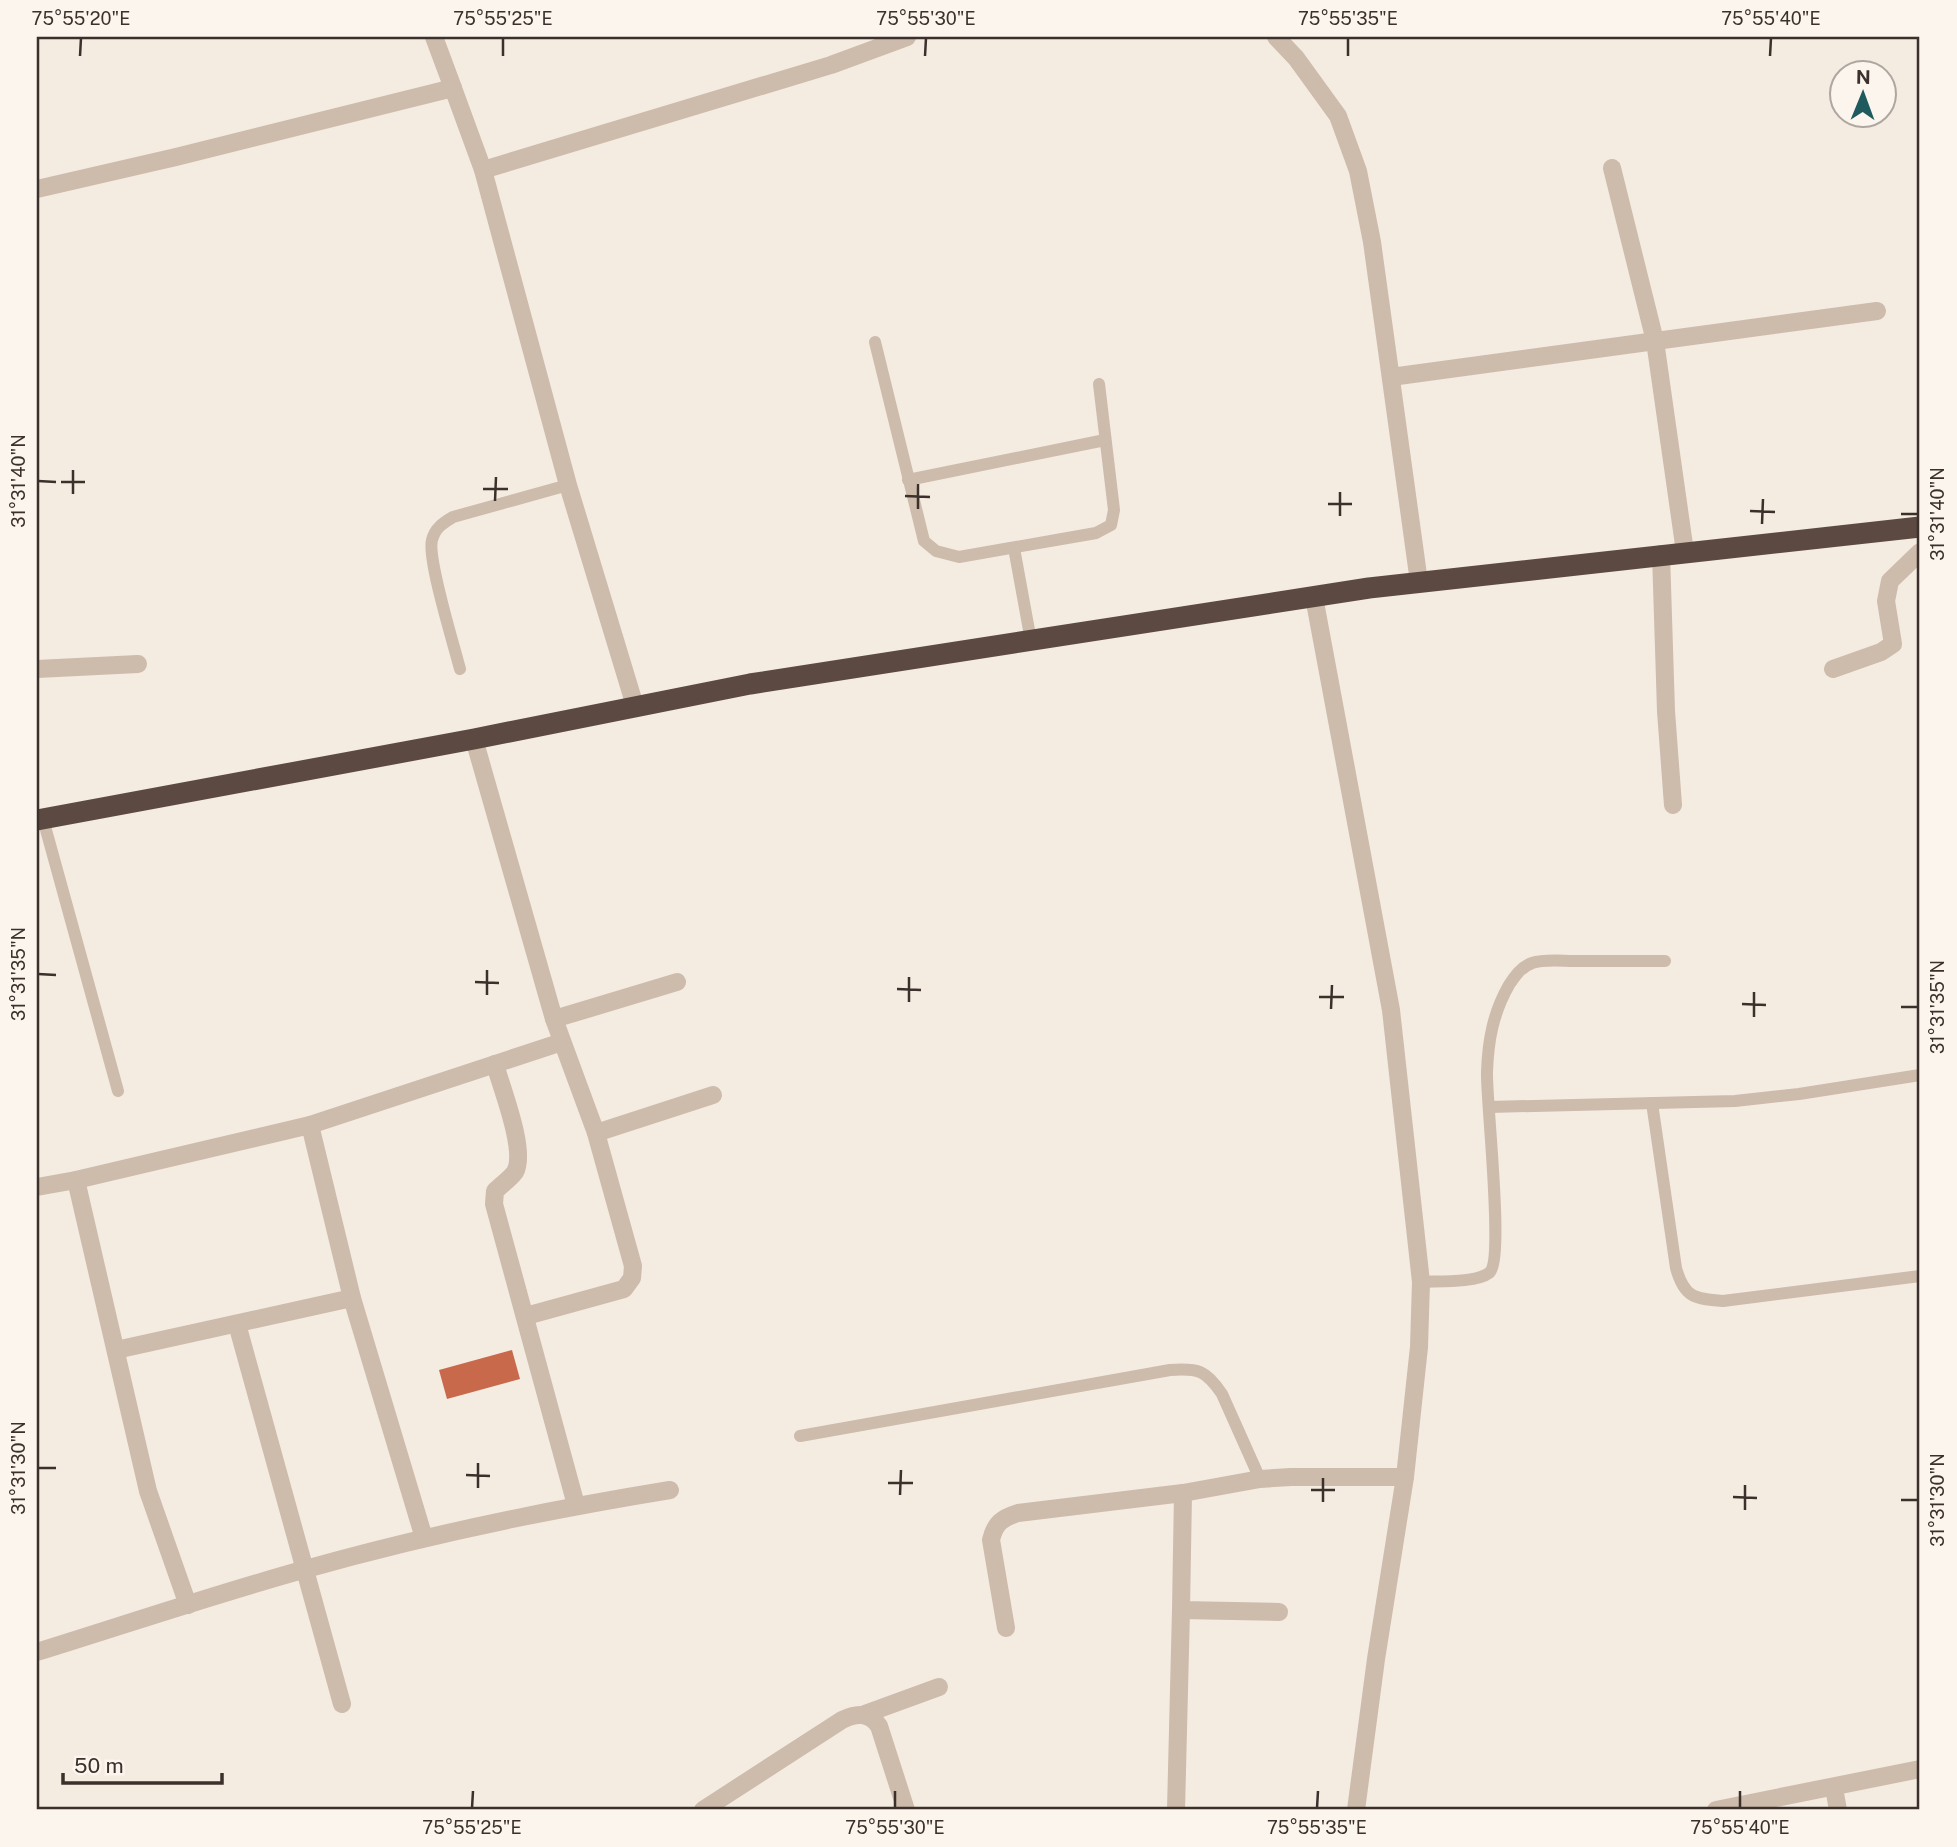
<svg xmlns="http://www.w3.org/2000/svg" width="1957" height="1847" viewBox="0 0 1957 1847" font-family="'Public Sans',sans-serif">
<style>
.building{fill:#c8694b}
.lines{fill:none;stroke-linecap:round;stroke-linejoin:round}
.lane{stroke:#cdbbac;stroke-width:12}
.street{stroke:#cdbbac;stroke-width:18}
.highway{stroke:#5c4a42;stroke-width:21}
.ticks{fill:none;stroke:#3b302b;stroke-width:2.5}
.neatline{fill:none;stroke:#3b302b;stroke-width:2.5}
.ticks-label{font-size:18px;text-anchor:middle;fill:#3b302b}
</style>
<rect width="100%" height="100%" fill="#f4ebe1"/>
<path class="building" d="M512,1350L520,1379L447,1399L439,1370Z"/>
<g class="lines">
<g class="lane">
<path d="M875,342L924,541L936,551L959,557L1096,533L1111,525L1114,510L1099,384"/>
<path d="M908,480L1105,440"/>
<path d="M1014,548L1031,641"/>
<path d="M460,669C454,645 427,559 432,540C435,528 443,523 453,517L568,485"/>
<path d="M43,819L118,1091"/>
<path d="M1652,1103L1676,1268C1684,1297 1694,1299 1723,1301L1920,1276"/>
<path d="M1489,1107L1735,1101L1799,1094L1920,1075"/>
<path d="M1421,1282C1437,1281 1476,1283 1489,1273C1505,1261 1486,1102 1487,1072C1488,1041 1493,1013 1509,985C1515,976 1521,967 1532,963C1544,959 1561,961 1574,961C1605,961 1635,961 1665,961"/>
<path d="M800,1436L1170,1370C1198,1368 1206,1370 1222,1394L1260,1479"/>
</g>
<g class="street">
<path d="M434,37L453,88"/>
<path d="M1276,37L1296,58L1338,116L1358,171L1372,242L1419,582"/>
<path d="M1612,168L1655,341L1685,552"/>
<path d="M483,170L831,65L907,37"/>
<path d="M37,189L176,157L453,88L483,170L568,485L635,706"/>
<path d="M1391,377L1877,311"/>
<path d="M1661,554L1666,711L1673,805"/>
<path d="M1314,597L1391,1010L1421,1282L1419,1347L1405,1477L1376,1659L1356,1810"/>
<path d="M37,669L138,664"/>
<path d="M1833,669L1881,652L1893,644L1886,601L1890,581L1920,552"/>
<path d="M474,739L554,1019L596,1133L633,1266L632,1278L624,1289L526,1316"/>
<path d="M554,1019L677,982"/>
<path d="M495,1064C501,1087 527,1151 515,1172C510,1179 501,1185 495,1191L494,1204L576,1505"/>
<path d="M310,1125L352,1298L424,1538"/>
<path d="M596,1133L713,1095"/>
<path d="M76,1180L148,1491L188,1605"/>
<path d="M37,1187L76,1180L310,1125L562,1042"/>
<path d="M237,1324L342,1704"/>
<path d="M116,1350L352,1298"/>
<path d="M1279,1612L1181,1610L1183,1493L1260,1479L1291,1477H1405"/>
<path d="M1006,1628L991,1540C995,1523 1002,1518 1018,1513L1183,1493"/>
<path d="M37,1652C127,1624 216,1594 306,1569C426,1535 547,1510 670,1490"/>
<path d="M865,1714L939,1687"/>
<path d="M1834,1788L1838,1810"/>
<path d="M703,1810L842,1720C856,1713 869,1712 879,1726L906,1810"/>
<path d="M1176,1810L1181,1610"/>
<path d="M1716,1810L1920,1769"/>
</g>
<path class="highway" d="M37,820L474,739L750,684L1369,588L1920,527"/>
</g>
<path class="ticks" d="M80,56L81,38M503,56V38M925,56L926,38M1348,56V38M1770,56L1771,38M38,481L56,482M61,482H85M483,489H508M73,494V470M905,496L930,497M495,501L496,477M1328,504H1352M918,509V484M1750,511L1775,512M1901,514H1918M1340,516V492M1762,524L1763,499M38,974L56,975M475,982L499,983M897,989L921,990M487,995V970M1319,997H1344M909,1002V977M1742,1004L1766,1005M1901,1007H1918M1331,1009L1332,985M1754,1017V992M38,1468H56M466,1475L490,1476M888,1483H913M478,1488V1463M1311,1490H1335M900,1495L901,1470M1733,1497L1757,1498M1901,1500H1918M1323,1502V1478M1745,1510V1485M472,1808L473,1791M895,1808V1791M1317,1808L1318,1791M1740,1808V1791"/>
<rect width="1957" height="1847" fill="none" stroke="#fbf5ee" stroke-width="77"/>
<g transform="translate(1863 94) rotate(1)"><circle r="33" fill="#fbf5ee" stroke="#aea6a0" stroke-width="2"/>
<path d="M0-5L12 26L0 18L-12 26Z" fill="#1f5a5e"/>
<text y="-10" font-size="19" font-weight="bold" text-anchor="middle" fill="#3b302b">N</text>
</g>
<path d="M63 1773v10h159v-10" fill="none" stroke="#3b302b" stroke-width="3.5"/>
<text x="74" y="1773" font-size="21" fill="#3b302b" stroke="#fbf5ee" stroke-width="5" paint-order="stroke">50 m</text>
<rect x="38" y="38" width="1880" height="1770" class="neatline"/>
<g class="ticks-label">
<text x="81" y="25">75°55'20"E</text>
<text x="503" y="25">75°55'25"E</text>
<text x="926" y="25">75°55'30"E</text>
<text x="1348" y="25">75°55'35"E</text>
<text x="1771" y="25">75°55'40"E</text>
<text transform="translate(19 481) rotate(-90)" y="6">31°31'40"N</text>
<text transform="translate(1938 514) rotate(-90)" y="6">31°31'40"N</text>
<text transform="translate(19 974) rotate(-90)" y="6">31°31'35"N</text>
<text transform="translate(1938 1007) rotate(-90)" y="6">31°31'35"N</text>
<text transform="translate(19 1468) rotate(-90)" y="6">31°31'30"N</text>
<text transform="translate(1938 1500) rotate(-90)" y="6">31°31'30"N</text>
<text x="472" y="1834">75°55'25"E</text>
<text x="895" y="1834">75°55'30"E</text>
<text x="1317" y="1834">75°55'35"E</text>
<text x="1740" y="1834">75°55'40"E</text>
</g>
</svg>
